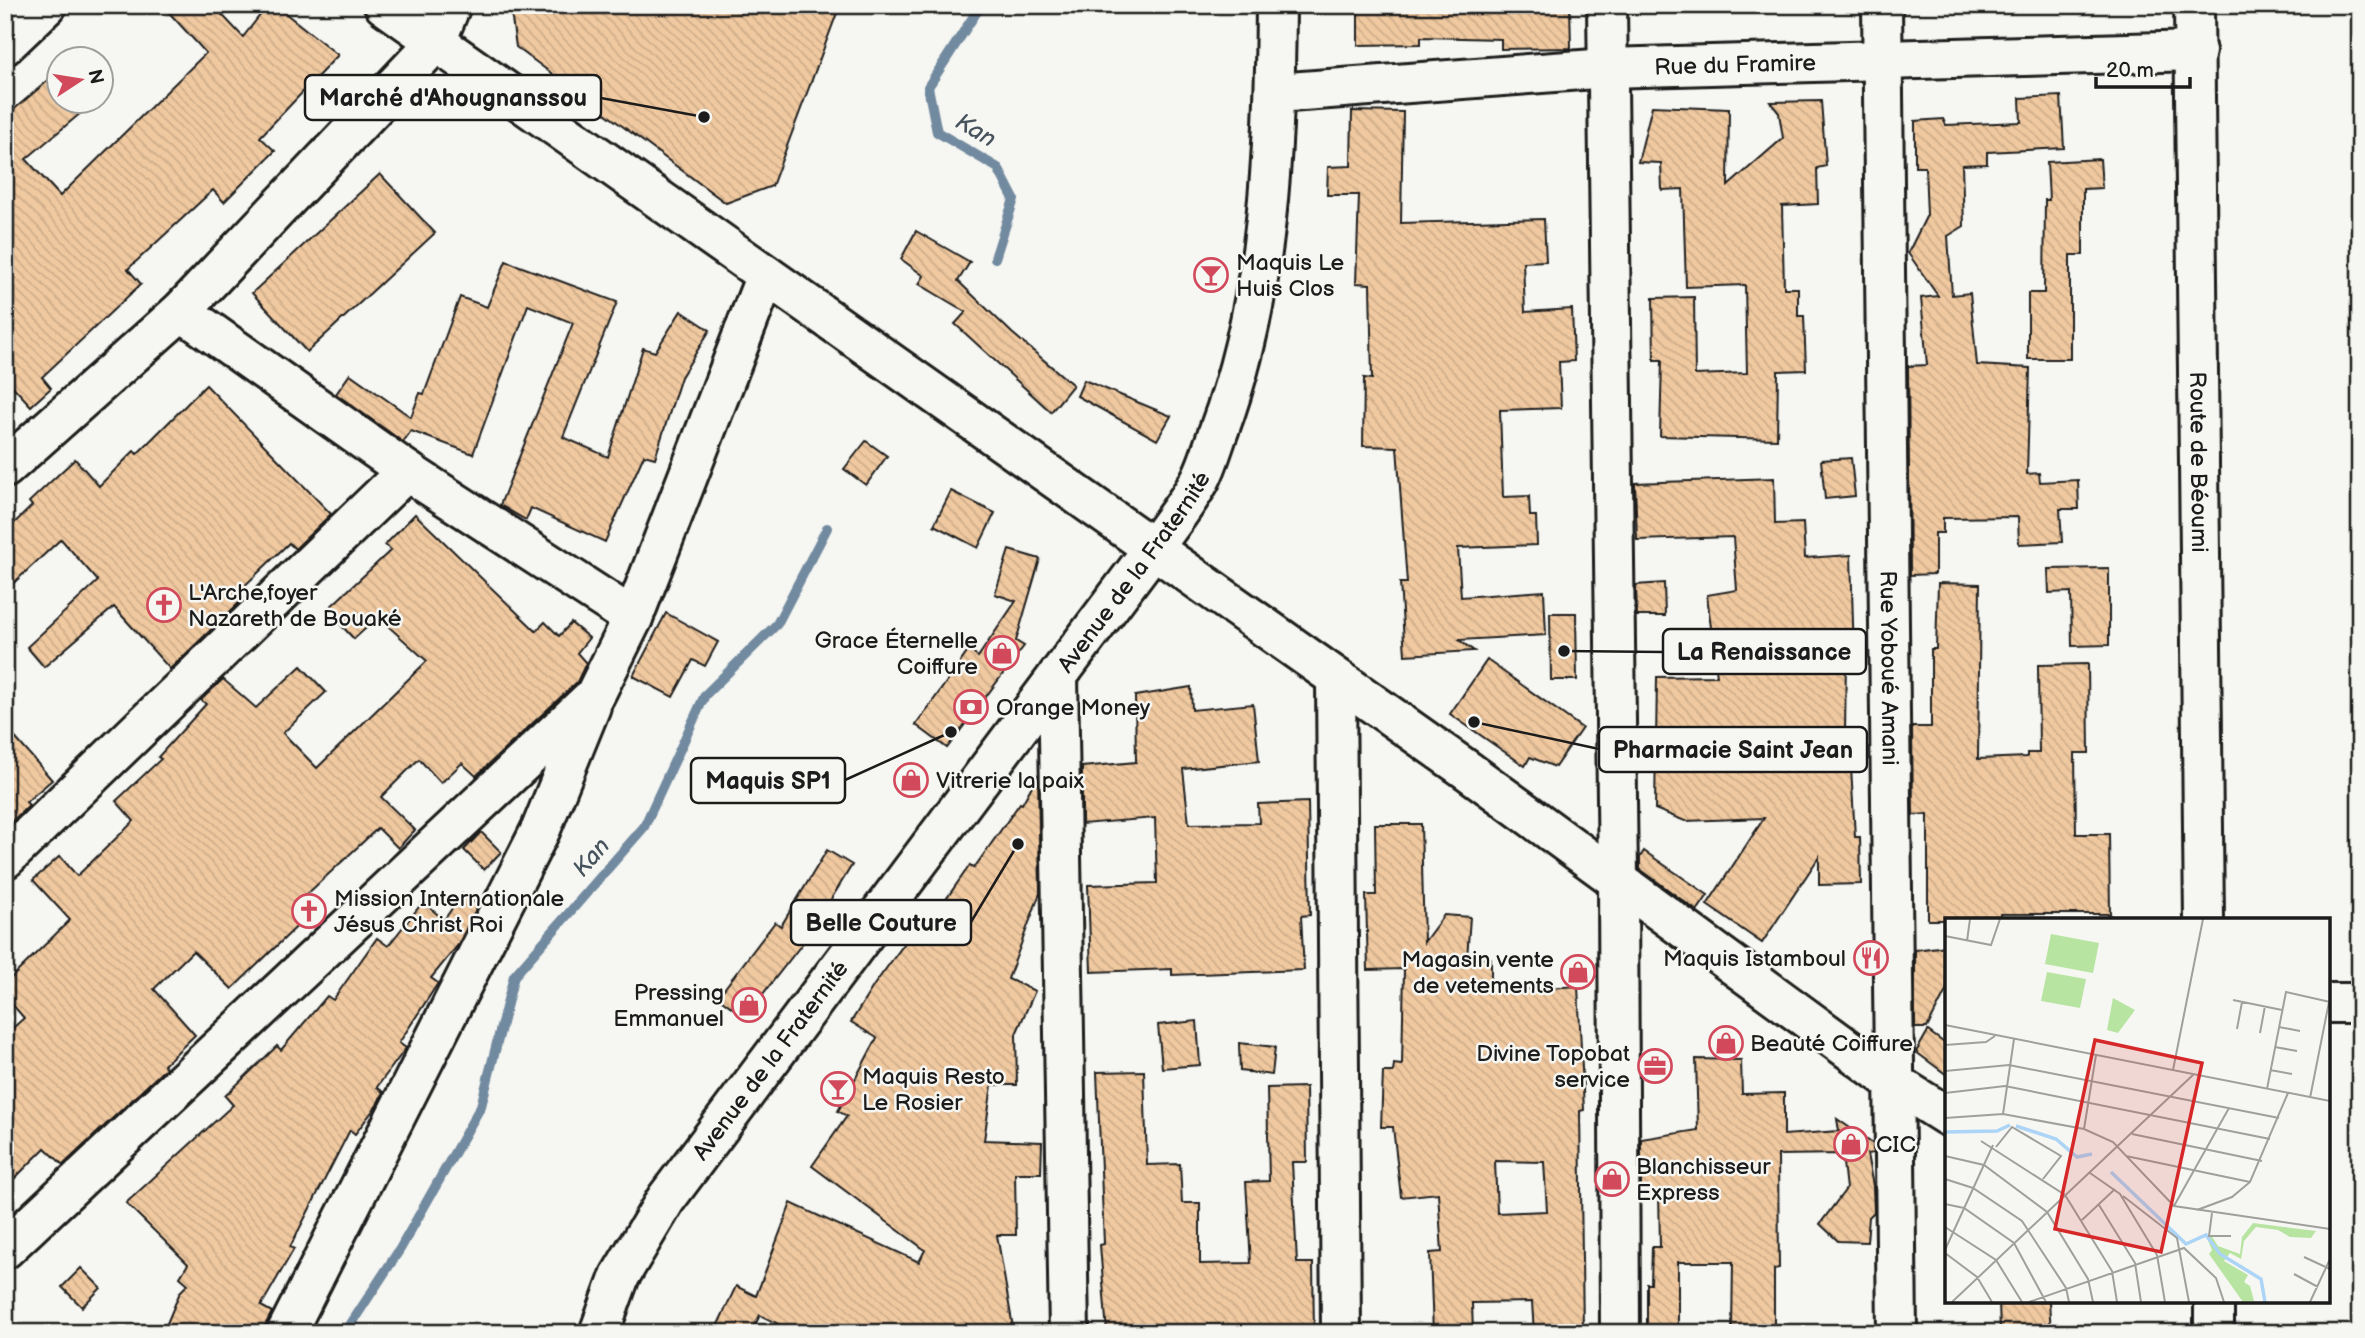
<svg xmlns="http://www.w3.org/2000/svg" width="2365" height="1338" viewBox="0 0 2365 1338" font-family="'Balsamiq Sans',sans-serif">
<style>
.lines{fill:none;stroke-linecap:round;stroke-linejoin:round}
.stream{stroke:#728a9f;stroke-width:10}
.building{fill:url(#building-back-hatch);stroke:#1c1c1c;stroke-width:2;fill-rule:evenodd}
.minor-casing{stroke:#1c1c1c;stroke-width:44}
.major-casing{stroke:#1c1c1c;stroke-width:44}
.minor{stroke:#f6f6f2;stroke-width:38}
.major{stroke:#f6f6f2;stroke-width:38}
.labels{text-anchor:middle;stroke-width:5;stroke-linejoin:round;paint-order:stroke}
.street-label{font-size:23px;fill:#1c1c1c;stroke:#f6f6f2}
.poi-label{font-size:23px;fill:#1c1c1c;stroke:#f6f6f2;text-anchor:start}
.water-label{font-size:24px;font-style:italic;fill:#47535d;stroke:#f6f6f2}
.inset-river{fill:none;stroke:#abd4f6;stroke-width:3.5}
.inset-road{fill:none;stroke:#9f9f9c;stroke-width:2}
.view{fill:#d62828;fill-opacity:0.15;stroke:#d62828;stroke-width:3.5}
.inset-edge{fill:none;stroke:#1c1c1c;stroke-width:3.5}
.leader{fill:none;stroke:#1c1c1c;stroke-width:2.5}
.callout-dot{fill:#1c1c1c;stroke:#f6f6f2;stroke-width:2.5}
.callout{fill:#f6f6f2;stroke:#1c1c1c;stroke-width:2.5}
.callout-label{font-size:24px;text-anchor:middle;font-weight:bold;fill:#1c1c1c}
</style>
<defs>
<pattern id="building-back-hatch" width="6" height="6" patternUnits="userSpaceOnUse" patternTransform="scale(1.75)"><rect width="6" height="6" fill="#f0c9a0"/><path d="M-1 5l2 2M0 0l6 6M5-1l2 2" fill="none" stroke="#cdac89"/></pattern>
</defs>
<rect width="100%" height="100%" fill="#f6f6f2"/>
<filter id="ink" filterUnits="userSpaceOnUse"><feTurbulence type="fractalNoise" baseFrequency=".0143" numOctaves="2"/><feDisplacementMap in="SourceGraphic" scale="14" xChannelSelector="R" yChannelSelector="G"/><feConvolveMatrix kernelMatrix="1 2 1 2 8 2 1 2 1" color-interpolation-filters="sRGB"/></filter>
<g filter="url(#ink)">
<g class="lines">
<g class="stream">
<path d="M981,5L928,87L937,132L998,168L1014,199L995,258"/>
<path d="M345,1333L400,1249L481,1106L514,976L644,827L705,695L777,624L827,528"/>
</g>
</g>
<g class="building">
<path d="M162,5H213L243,37L268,5H275L338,55L260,137L275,151L224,202L213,190L128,269L141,284L42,377L51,388L31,406L5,378V117L58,72L60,102H83L88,107L26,159L60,196L206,53Z"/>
<path d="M510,5H840L772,186L726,203L516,47Z"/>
<path d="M1358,5H1570L1571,48L1501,49V39L1421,37V44L1358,45Z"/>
<path d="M2061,96L2064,148L1987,152V164L1962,165L1964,226L1948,236L1952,295L1970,293L1977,365L2030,368L2027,474L2039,473L2040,482L2078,480L2079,509H2060L2062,542L2019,544L2018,517L1943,518V533H1935V574L1910,575L1908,366L1927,365L1921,298L1938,296L1908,253L1927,215L1925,167H1915V121L1943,119L1946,125L2021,122L2020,98Z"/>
<path d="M1821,101L1826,166L1817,168L1818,204L1782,206L1784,288H1798V316H1804L1806,370L1778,371L1777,439L1660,436L1662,360H1654L1653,298L1694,297L1695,375L1747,373L1745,285L1686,287L1683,189L1662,190L1661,163L1638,162L1652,106L1729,109L1728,186L1783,138L1779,113L1770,102Z"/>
<path d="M1352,111L1403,112L1401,223L1544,219L1546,261L1523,262L1525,312L1572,309L1574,361L1559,362L1561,408L1500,410L1503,497L1529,496L1530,516H1536L1537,545L1458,548L1461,597L1544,591L1546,635L1459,640L1474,651L1405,655L1400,583H1407L1397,447L1363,446L1364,378L1372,379L1370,284L1356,283L1359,195H1327L1328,167L1351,166Z"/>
<path d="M2100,159L2102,188L2083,189V255H2070V359H2028V293H2044L2045,200H2049L2047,162Z"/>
<path d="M380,174L435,233L307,352L252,293Z"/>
<path d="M916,231L970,262L958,281L1012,333L1073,385L1051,412L955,324L966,312L919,284L924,276L901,259Z"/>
<path d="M506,261L617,302L563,437L608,457L643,348L655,352L681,311L710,330L681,377L655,458L644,455L605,542L531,508L526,520L500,505L573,323L528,305L473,454L411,431L403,442L336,394L350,374L411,417L420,393L424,394L460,297L487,307Z"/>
<path d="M1084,380L1171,416L1157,440L1077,396Z"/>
<path d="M206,385L331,514L295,549L289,543L234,596L240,602L170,669L114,607L44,667L27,647L98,581L61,539L5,591V532L32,506L29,502L75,459L99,486L134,451L137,454Z"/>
<path d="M866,441L887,456L866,485L844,469Z"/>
<path d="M1851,458L1855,496L1825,499L1821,460Z"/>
<path d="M1774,478L1775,524L1803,523L1805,558L1851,555L1854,657H1846L1845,733H1849L1855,837H1860L1861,884L1819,885V857L1762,943L1707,905L1764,818L1685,821L1655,809L1657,677L1717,676L1707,595L1737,590L1733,537L1637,540L1635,483Z"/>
<path d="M951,491L995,513L978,548L934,525Z"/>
<path d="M415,514L536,631L545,622L559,636L571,623L589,638L577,653L586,663L577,682L476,776L462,763L441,783L419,759L381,797L415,830L398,848L378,828L304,897L315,909L232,989L193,951L154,989L195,1035L164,1065L166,1068L63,1165L45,1148L5,1188V1035L24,1018L5,996V984L70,920L33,880L60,856L77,876L134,821L116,801L161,759L158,757L206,704L201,700L223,679L256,708L301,666L326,692L283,733L317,768L427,661L378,617L354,639L327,610L391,550L385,545Z"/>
<path d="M1009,550L1040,559L1016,641L1024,646L947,748L916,725L969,650L978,657L1016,601L995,594Z"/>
<path d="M2109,568V645L2072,646L2071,592L2049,593L2048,569Z"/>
<path d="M1664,583L1665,616H1637L1636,585Z"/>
<path d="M1938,583L1980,584L1978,759L2027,757V753H2039L2038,665L2088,664L2089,753H2075L2076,834H2109L2110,914H2000V920H1928V814L1913,815L1912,727H1931V649H1936Z"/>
<path d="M666,613L718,642L705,666L693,660L673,697L633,676Z"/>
<path d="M1550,613H1576L1577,680H1551Z"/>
<path d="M1487,660L1582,728L1555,767L1530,757L1525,766L1450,714Z"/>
<path d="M1191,687L1192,710L1253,704L1259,761L1183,769L1189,824L1259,823L1258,804L1308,802L1310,915L1301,916L1304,970L1172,975V969L1091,972L1088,885L1157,883L1155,818L1082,824V767L1136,762L1135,696Z"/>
<path d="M5,726L52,780L26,802L29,805L5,828Z"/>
<path d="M1038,775L1040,893L1008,979L1035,991L1016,1034L1017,1085H992L984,1140L1042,1142L1041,1173H1015L1016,1235H997L1014,1333H796L760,1315L751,1333H714L736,1286L756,1296L791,1203L919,1262L925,1250L812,1166L847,1116L838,1111L877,1038L851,1022L874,985L929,910L935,915L970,865L974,868L1020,803L1022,804Z"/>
<path d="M1375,824H1421L1424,942L1444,915L1470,917L1467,958H1491V987L1502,986L1503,991L1578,986L1584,1110L1580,1111L1583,1333H1534L1532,1302L1472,1303L1473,1333H1433L1430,1253L1442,1252L1438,1193L1401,1197L1393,1127H1381L1383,1072H1393L1394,1064L1402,1065L1404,969L1368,970L1366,895H1376ZM1495,1161L1544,1162L1547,1211L1497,1213Z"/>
<path d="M481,832L501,852L484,870L464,850Z"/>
<path d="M827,850L852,865L809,935L745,1017L718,997L775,922L781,926Z"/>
<path d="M1644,851L1708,895L1697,911L1640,869V857Z"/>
<path d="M462,894L478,905L458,945L431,978L438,983L399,1043L406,1048L377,1087L383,1092L377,1105L355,1134L350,1130L290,1247L294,1249L261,1306L272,1312L261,1333H163L180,1292L188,1284L180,1277L188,1264L126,1203L233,1105L225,1096L277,1046L281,1050L327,996L333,1000L377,938L388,946L423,902L444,920Z"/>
<path d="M1947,946V989L1927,1028H1915V950Z"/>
<path d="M1197,1021L1200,1065L1162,1068L1158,1025Z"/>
<path d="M1928,1031L1947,1045V1075L1916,1052Z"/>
<path d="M1239,1043L1275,1047L1272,1075L1240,1071Z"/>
<path d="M1696,1059L1741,1060L1742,1094L1784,1093V1135L1839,1131L1837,1119L1873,1144V1153L1867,1154L1873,1186L1874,1212L1869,1217L1867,1242L1838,1241L1820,1224L1846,1189L1842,1154L1778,1155L1779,1268L1774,1269V1330H1732L1733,1262H1678V1331H1647V1284H1651L1652,1247H1660L1659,1191L1641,1192V1139L1698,1130Z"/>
<path d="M1144,1071L1147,1165L1180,1164L1182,1203H1200V1264L1251,1263L1246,1182L1269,1181L1267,1088L1306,1087L1307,1162H1292L1297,1263H1313L1314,1333H1107L1100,1245L1104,1244L1097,1072Z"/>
<path d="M81,1268L101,1288L82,1307L62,1287Z"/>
<path d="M1999,1301H2049L2051,1333H2000Z"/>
</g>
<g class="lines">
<g class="minor-casing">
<g id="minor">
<path d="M384,5L1467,770L1893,1082L1947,1116"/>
<path d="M1607,5L1618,878L1620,1333"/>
<path id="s1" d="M1882,5L1897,1333"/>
<path d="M5,45L47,5"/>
<path id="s2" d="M1276,93L1608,68L2196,51"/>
<path d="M181,311L407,471L633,618"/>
<path d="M5,468L181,311L436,42L451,5"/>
<path d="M1058,675L1069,1333"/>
<path d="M1336,678L1341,1333"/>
<path d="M5,859L407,471"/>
<path d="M2328,1003H2360"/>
<path d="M5,1249L595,695L633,618L766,275"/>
<path d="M286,1333L541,829L591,706"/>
<path id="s3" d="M599,1333L620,1276L666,1199L1152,550C1168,527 1187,504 1200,480C1208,465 1213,446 1219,430C1269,296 1275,147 1276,5"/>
</g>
</g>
<g class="major-casing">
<g id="major">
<path id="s4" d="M2194,5L2204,920"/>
<path d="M2214,1301V1333"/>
</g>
</g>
<use href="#minor" class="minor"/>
<use href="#major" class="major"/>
</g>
</g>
<defs>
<g id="bar-ring" transform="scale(1.75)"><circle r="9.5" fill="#f6f6f2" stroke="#d1495b" stroke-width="1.5"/><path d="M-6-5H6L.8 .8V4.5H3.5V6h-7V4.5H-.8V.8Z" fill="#d1495b"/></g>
<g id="church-ring" transform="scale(1.75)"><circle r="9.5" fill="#f6f6f2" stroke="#d1495b" stroke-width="1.5"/><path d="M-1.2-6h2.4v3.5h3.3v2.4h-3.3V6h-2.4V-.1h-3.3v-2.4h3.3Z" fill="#d1495b"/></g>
<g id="shop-ring" transform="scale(1.75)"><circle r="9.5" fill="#f6f6f2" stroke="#d1495b" stroke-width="1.5"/><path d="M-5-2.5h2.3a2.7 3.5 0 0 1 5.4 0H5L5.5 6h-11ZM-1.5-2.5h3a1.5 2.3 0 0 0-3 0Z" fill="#d1495b"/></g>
<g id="bank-ring" transform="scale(1.75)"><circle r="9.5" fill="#f6f6f2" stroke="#d1495b" stroke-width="1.5"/><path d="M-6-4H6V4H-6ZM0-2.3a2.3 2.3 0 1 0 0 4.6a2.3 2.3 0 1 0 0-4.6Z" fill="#d1495b"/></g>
<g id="restaurant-ring" transform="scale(1.75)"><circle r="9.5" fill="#f6f6f2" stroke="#d1495b" stroke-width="1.5"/><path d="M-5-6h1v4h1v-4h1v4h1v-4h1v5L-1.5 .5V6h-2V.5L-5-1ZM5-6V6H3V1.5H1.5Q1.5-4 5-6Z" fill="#d1495b"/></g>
<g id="office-ring" transform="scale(1.75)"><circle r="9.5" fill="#f6f6f2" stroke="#d1495b" stroke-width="1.5"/><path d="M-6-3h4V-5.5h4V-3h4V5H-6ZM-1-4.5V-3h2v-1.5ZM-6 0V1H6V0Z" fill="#d1495b"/></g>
</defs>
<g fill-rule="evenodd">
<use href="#bar-ring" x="1211" y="275"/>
<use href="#church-ring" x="164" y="605"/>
<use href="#shop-ring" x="1002" y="653"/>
<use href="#bank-ring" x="971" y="707"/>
<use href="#shop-ring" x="911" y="780"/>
<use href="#church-ring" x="309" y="911"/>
<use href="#restaurant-ring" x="1871" y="958"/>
<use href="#shop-ring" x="1578" y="972"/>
<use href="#shop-ring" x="749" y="1005"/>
<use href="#shop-ring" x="1726" y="1043"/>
<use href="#office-ring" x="1655" y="1066"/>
<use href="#bar-ring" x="838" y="1089"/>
<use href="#shop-ring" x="1851" y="1144"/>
<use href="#shop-ring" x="1612" y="1179"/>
</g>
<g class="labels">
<g class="street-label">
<text dy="8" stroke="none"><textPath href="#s2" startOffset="460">Rue du Framire</textPath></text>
<text dy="8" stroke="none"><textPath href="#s4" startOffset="457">Route de Béoumi</textPath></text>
<text dy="8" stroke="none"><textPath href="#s3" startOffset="933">Avenue de la Fraternité</textPath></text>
<text dy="8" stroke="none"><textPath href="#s1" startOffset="663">Rue Yoboué Amani</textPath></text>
<text dy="8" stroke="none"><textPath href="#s3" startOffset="324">Avenue de la Fraternité</textPath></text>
</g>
<g class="poi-label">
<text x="1236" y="270">Maquis Le<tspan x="1236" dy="26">Huis Clos</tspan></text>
<text x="188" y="600">L'Arche,foyer<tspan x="188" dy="26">Nazareth de Bouaké</tspan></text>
<text x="978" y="648" text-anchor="end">Grace Éternelle<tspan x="978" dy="26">Coiffure</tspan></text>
<text x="996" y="715">Orange Money</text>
<text x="936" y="788">Vitrerie la paix</text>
<text x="334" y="906">Mission Internationale<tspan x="334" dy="26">Jésus Christ Roi</tspan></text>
<text x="1846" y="966" text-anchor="end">Maquis Istamboul</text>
<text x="1554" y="967" text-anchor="end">Magasin vente<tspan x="1554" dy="26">de vetements</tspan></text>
<text x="724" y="1000" text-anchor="end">Pressing<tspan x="724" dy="26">Emmanuel</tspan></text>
<text x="1750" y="1051">Beauté Coiffure</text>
<text x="1630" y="1061" text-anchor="end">Divine Topobat<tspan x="1630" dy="26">service</tspan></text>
<text x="862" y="1084">Maquis Resto<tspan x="862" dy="26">Le Rosier</tspan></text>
<text x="1876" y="1152">CIC</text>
<text x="1636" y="1174">Blanchisseur<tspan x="1636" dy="26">Express</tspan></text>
</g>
<g class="water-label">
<text transform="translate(976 130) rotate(31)" y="8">Kan</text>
<text transform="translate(591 857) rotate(-49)" y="8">Kan</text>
</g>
</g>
<g transform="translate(1945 918)">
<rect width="385" height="385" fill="#f6f6f2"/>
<path d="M106,16L154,25L148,55L100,46ZM102,54L141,61L135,90L96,83ZM168,80L190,92L173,115L162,112ZM308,305L371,313L366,320L345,319L333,312L311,309L299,323L296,341L285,335L279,343L303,357L299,364L305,368L309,383L298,384L264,336L267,332L262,320L266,317L273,328L295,336L297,319Z" fill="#b8e4a2"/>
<path class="inset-river" d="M71,208L111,221L132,239L147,236M0,214L52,213L65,207M166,254L241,326L261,317L275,336L316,361L320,384"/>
<path class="inset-road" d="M0,18L46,27L55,1M22,23L25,1M288,82L337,92M0,107L385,183M334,109L355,113M292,111L297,84M315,115L320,88M0,127L41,124L50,118M330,129L352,133M228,152L258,1M325,152L347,156M0,153L64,147L334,200M322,171L341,74L385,84M0,175L60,168L325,221M365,180L384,84M58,196L69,121M0,200L58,196L139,211L168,224L229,288L385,311M139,211L151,137M187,216L317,243M36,223L120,277L167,353L172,384M51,229L67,209L116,238L98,261M0,238L39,247L102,294L143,361L148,384M181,238L305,264M145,255L175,276L212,337L220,384M0,261L28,270L77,303L121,370L124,384M178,278L232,320L244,384M0,286L19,290L69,325L101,384M154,287L190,345L196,384M229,288L284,190M252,292L287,279L305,264L343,175M267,295L264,318H286M137,302L170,271M0,309L51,342L77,384M0,332L48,227M0,335L32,359L47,384M359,339L385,351M349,356L373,369M7,384L249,156M84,384L239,330L271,360L279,384M365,384L385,341"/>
<path class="view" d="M150,122L257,145L216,334L110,311Z"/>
<rect width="385" height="385" class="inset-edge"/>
</g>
<path class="leader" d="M704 117L601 98M1564 651L1663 652M1474 722L1599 749M951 732L845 780M1018 844L971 922"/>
<g class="callout-dot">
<circle cx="704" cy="117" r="7"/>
<circle cx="1564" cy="651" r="7"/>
<circle cx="1474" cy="722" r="7"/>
<circle cx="951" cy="732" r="7"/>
<circle cx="1018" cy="844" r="7"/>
</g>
<g class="callout">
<rect x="305" y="75" width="296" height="45" rx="7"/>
<rect x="1663" y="629" width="203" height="45" rx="7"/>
<rect x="1599" y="727" width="268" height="45" rx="7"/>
<rect x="691" y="758" width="154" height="45" rx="7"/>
<rect x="791" y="900" width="180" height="45" rx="7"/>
</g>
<g class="callout-label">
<text x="453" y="106">Marché d'Ahougnanssou</text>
<text x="1764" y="660">La Renaissance</text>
<text x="1733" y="758">Pharmacie Saint Jean</text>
<text x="768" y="789">Maquis SP1</text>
<text x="881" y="931">Belle Couture</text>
</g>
<rect width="2365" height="1338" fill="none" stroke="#f6f6f2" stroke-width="28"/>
<rect x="14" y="14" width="2337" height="1310" fill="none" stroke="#1c1c1c" stroke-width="2.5" filter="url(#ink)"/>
<g transform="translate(80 80) rotate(78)"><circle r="33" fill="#f6f6f2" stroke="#9f9f9c" stroke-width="2"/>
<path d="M0-5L12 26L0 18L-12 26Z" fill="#d1495b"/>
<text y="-10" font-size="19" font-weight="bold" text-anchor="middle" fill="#1c1c1c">N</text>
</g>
<path d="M2096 77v10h94v-10" fill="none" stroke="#1c1c1c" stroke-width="3.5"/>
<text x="2106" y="77" font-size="21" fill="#1c1c1c" stroke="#f6f6f2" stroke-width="5" paint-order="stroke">20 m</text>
</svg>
